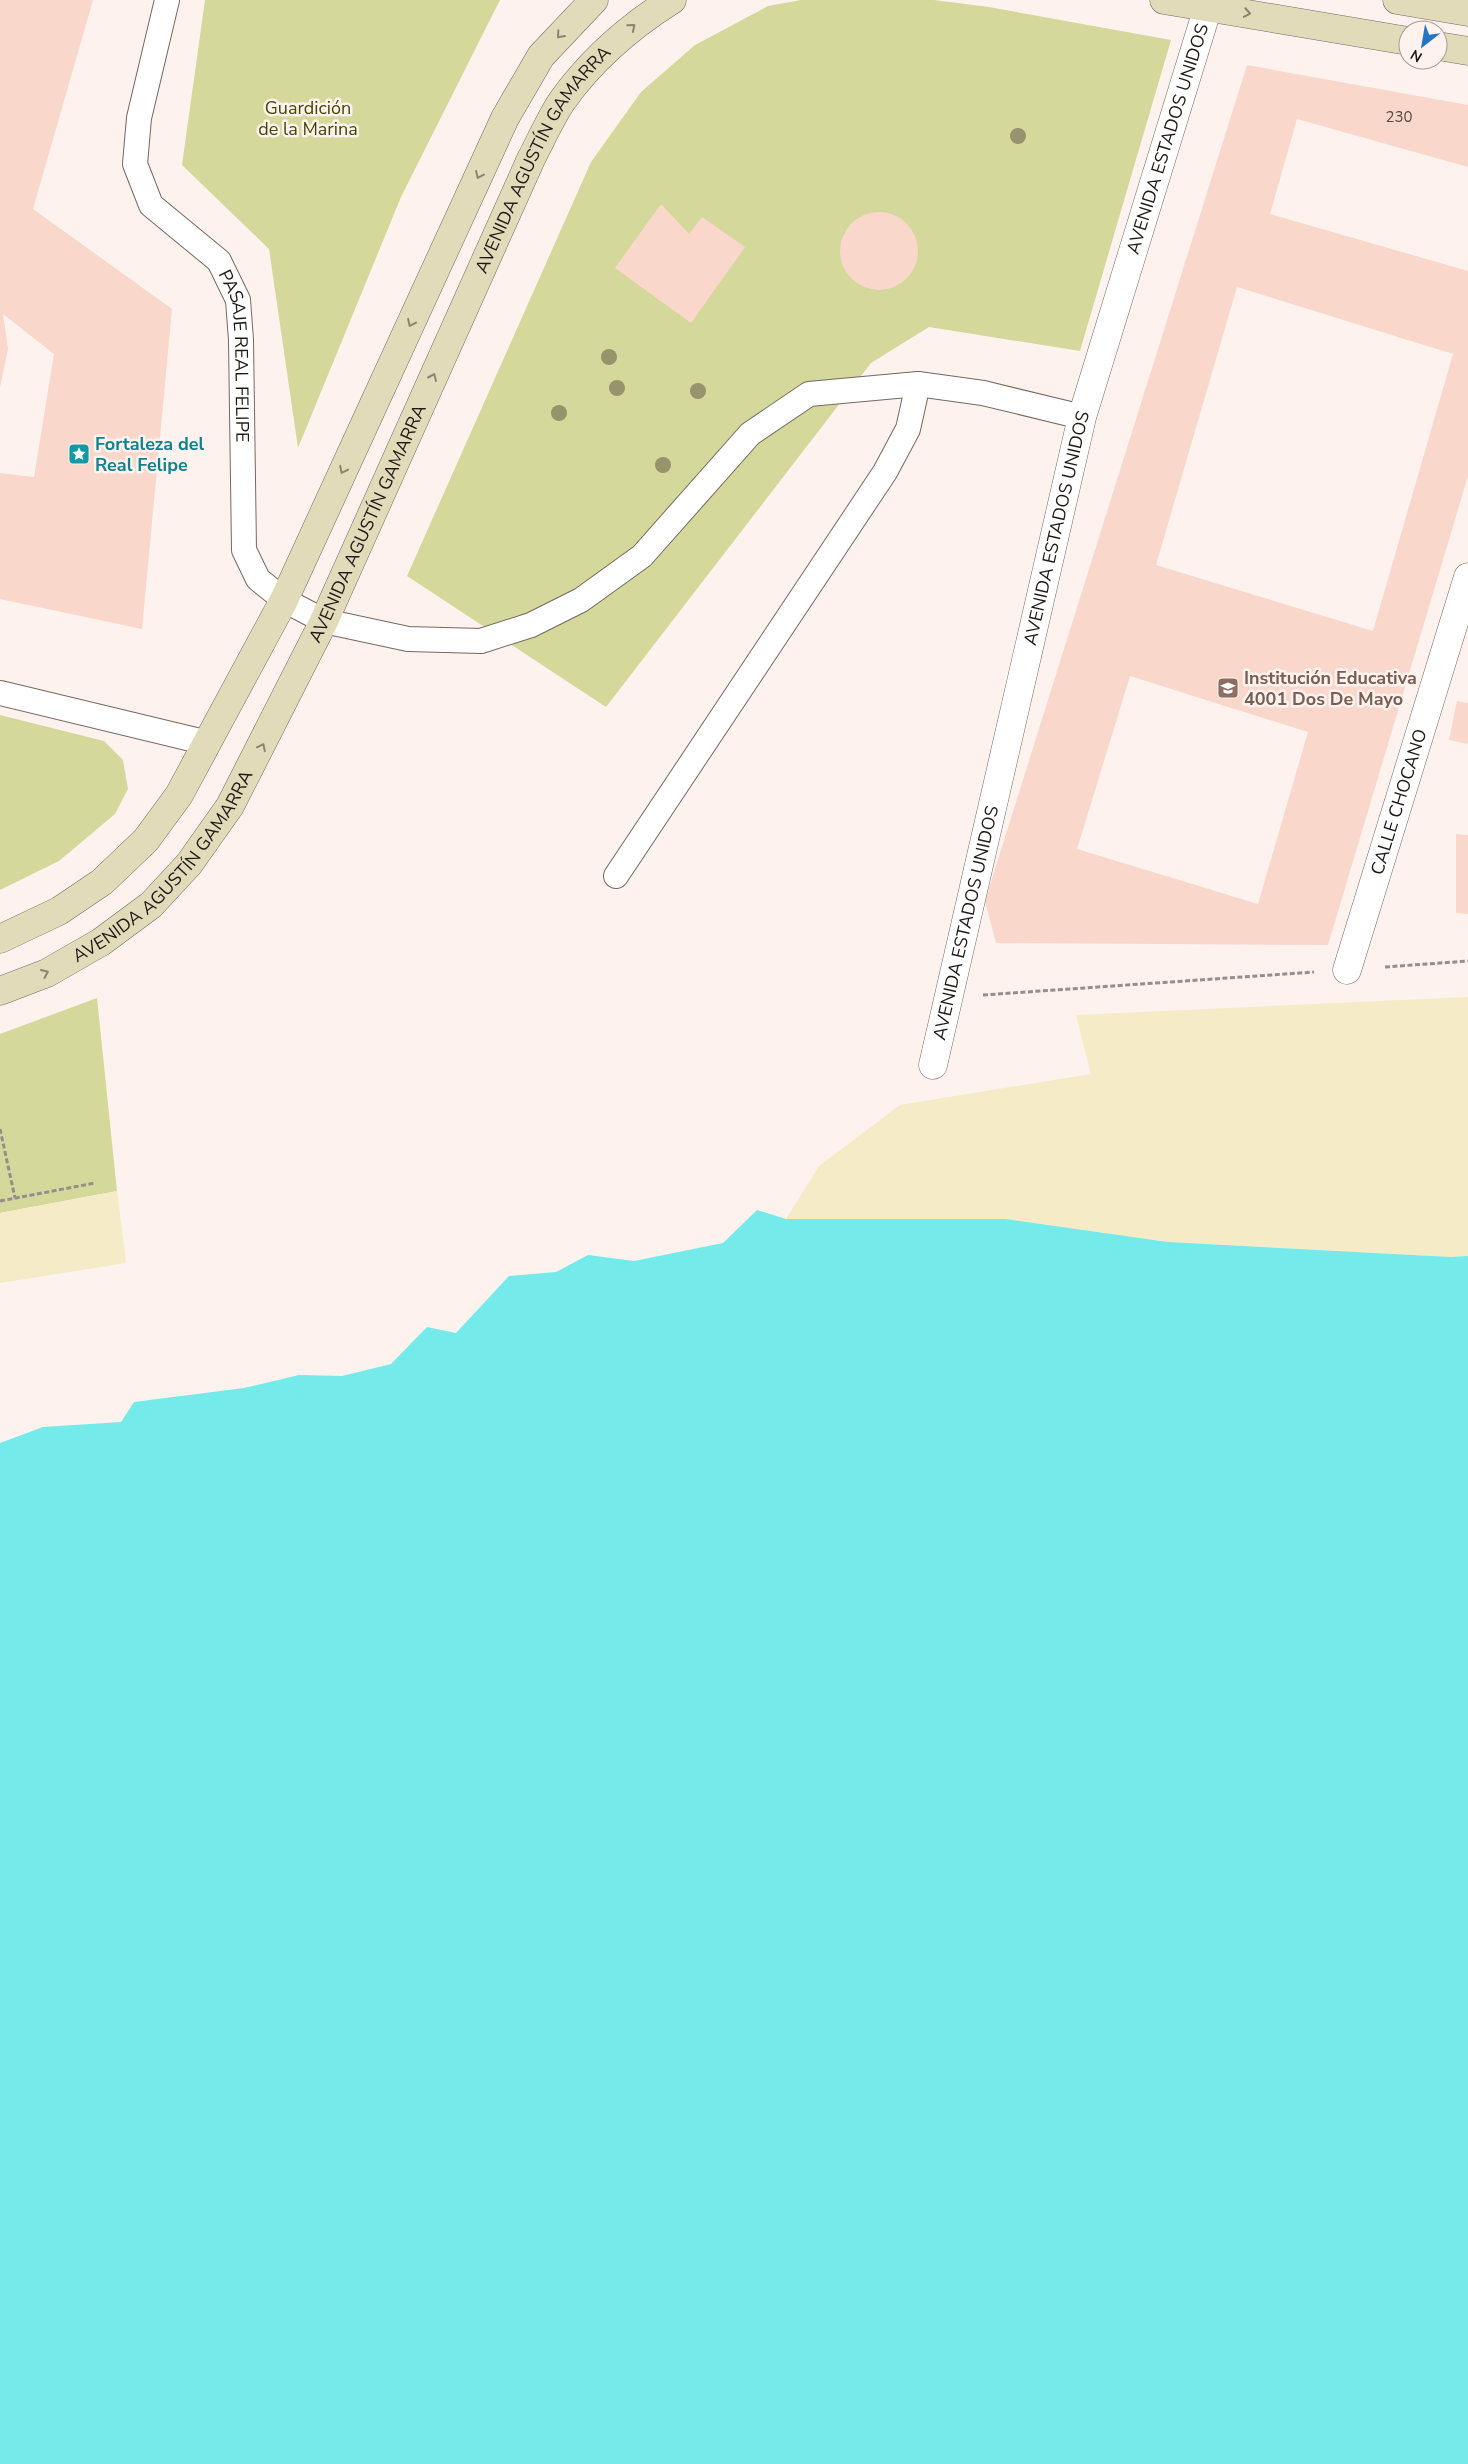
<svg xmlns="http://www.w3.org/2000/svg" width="1468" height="2464" viewBox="0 0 1468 2464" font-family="'Nunito Sans',sans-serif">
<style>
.green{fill:#d5d89b}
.sand{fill:#f5ebc6}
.water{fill:#74eaeb}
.building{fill:#fad7cb;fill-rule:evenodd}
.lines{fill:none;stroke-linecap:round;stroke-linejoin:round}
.lane-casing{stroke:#776861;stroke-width:26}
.street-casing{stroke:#776861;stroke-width:29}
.secondary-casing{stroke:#776861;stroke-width:29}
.path{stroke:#978e8a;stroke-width:3;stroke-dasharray:5 2.5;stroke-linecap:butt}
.lane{stroke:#fff;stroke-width:24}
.street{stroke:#fff;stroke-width:28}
.secondary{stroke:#e1dbba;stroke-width:28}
.tree{fill:#97936c}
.oneway{stroke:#8a8470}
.labels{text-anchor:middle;stroke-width:5;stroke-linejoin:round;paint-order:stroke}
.number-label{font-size:15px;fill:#564843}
.park-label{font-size:18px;fill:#444602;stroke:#fdf2ed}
.street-label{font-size:18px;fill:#1f1916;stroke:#fdf2ed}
.culture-label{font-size:18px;font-weight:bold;fill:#0d838f;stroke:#fdf2ed;text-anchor:start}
.education-label{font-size:18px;font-weight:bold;fill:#785e54;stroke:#fdf2ed;text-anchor:start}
</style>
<rect width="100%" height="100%" fill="#fdf2ed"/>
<g class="green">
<path d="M205,0H500L401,197L298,448L269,249L182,165Z"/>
<path d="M801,0H934L989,7L1171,40L1080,351L929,327L871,363L606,707L407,576L591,162L641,92L695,45L768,6Z"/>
<path d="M0,715L104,741L123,760L128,789L115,814L59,861L0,890Z"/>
<path d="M97,998L117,1191L0,1213V1034Z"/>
</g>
<g class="sand">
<path d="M1468,997V1256L1451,1257L1168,1242L1006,1219H786L819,1166L900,1105L1091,1074L1076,1015Z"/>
<path d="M117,1191L126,1263L0,1283V1213Z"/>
</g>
<path class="water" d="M757,1210L786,1219H1006L1168,1242L1451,1257L1468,1256V2464H0V1443L43,1427L121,1422L134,1402L244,1388L299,1375L342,1376L391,1364L427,1327L456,1333L509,1276L556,1272L588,1255L634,1261L723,1243Z"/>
<g class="building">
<path d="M0,0H93L33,209L172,309L142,629L0,599V473L34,477L54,354L3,314L8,349L0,387Z"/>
<path d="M1247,65L1468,105V167L1297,119L1270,214L1468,271V476L1328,945L996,943L985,901ZM1237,287L1453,354L1373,631L1156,565ZM1130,676L1308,732L1258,904L1077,849Z"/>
<path d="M661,204L689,234L702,217L745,247L691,323L615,268Z"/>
<circle cx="879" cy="251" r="39"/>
<path d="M1457,701L1468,703V744L1449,740Z"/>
<path d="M1456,834L1468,835V914L1456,913Z"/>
</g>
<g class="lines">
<g class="lane-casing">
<g id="lane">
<path id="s1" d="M167,0L139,118L135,164L151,205L219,261L238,300L241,340L244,550L258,579L284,600L324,621L408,639L481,641L531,625L581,600L642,556L750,434L809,394L918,384L983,393L1082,417"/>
<path d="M0,693L208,743"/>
<path d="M616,876L885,472L908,429L918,384"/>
</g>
</g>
<g class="street-casing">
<g id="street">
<path id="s2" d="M1347,970L1468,577"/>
<path id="s3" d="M933,1065L1082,417L1208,7"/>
</g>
</g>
<g class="secondary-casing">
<g id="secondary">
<path d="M1164,0L1408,41"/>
<path d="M1397,0L1468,12"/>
<path d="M1438,46L1468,51"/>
<path d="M0,939L59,911L102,882L146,840L179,795L284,600L505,118L541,56L594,0"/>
<path id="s4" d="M0,991L47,973L101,942L151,905L189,864L230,806L324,621L531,159C541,140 550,119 562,101C592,59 629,27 672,0"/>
</g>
</g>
<g class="path">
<path d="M1385,967L1468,961"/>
<path d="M983,995L1314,972"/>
<path d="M0,1129L15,1198"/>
<path d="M0,1201L95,1183"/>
</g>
<use href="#lane" class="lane"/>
<use href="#street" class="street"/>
<use href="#secondary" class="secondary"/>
</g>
<g class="tree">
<circle cx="1018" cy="136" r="8"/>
<circle cx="609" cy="357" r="8"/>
<circle cx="617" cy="388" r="8"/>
<circle cx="698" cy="391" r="8"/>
<circle cx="559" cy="413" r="8"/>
<circle cx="663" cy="465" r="8"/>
</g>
<defs><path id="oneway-chevron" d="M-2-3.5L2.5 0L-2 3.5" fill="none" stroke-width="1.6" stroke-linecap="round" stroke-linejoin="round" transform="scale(1.25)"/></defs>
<g class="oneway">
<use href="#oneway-chevron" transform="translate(1247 13) rotate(10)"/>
<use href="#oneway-chevron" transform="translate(632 27) rotate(-41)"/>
<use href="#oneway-chevron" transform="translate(560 35) rotate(132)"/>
<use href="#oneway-chevron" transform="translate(479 175) rotate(115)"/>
<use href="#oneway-chevron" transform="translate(411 323) rotate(115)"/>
<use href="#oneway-chevron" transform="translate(433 377) rotate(-66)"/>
<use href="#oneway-chevron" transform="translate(343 470) rotate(115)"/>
<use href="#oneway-chevron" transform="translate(262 747) rotate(-64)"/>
<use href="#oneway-chevron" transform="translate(45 973) rotate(-24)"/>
</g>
<defs>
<g id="sight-square" transform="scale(1.125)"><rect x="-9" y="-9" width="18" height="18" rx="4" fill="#0f9aa8" stroke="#fdf2ed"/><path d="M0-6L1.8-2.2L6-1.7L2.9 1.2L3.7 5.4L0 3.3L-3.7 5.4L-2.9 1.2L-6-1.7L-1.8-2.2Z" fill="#fff"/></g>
<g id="school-square" transform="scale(1.125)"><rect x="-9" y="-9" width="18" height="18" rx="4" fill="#8d6e63" stroke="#fdf2ed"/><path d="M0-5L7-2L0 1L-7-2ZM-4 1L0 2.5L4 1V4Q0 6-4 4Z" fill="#fff"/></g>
</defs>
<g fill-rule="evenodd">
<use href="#sight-square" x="79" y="454"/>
<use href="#school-square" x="1228" y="688"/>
</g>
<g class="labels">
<g class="number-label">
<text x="1399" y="122">230</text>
</g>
<g class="park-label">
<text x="308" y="114">Guardición<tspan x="308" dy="21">de la Marina</tspan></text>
</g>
<g class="street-label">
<text dy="6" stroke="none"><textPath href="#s3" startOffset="956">AVENIDA ESTADOS UNIDOS</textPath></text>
<text dy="6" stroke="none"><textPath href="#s4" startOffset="1021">AVENIDA AGUSTÍN GAMARRA</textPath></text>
<text dy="6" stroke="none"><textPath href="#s1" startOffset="398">PASAJE REAL FELIPE</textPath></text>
<text dy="6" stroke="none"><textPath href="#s4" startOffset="616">AVENIDA AGUSTÍN GAMARRA</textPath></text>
<text dy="6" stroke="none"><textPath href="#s3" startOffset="551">AVENIDA ESTADOS UNIDOS</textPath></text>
<text dy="6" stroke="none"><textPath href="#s2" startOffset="176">CALLE CHOCANO</textPath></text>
<text dy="6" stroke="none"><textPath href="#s4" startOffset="211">AVENIDA AGUSTÍN GAMARRA</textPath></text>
<text dy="6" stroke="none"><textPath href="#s3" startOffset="146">AVENIDA ESTADOS UNIDOS</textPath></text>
</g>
<g class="culture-label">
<text x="95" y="450">Fortaleza del<tspan x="95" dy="21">Real Felipe</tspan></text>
</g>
<g class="education-label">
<text x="1244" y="684">Institución Educativa<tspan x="1244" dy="21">4001 Dos De Mayo</tspan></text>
</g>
</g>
<g transform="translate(1423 45) rotate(211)"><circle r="24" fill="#fdf2ed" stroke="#a49b97"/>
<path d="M0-4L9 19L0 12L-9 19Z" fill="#2675c4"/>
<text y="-8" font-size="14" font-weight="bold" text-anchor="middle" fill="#1f1916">N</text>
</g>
</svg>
